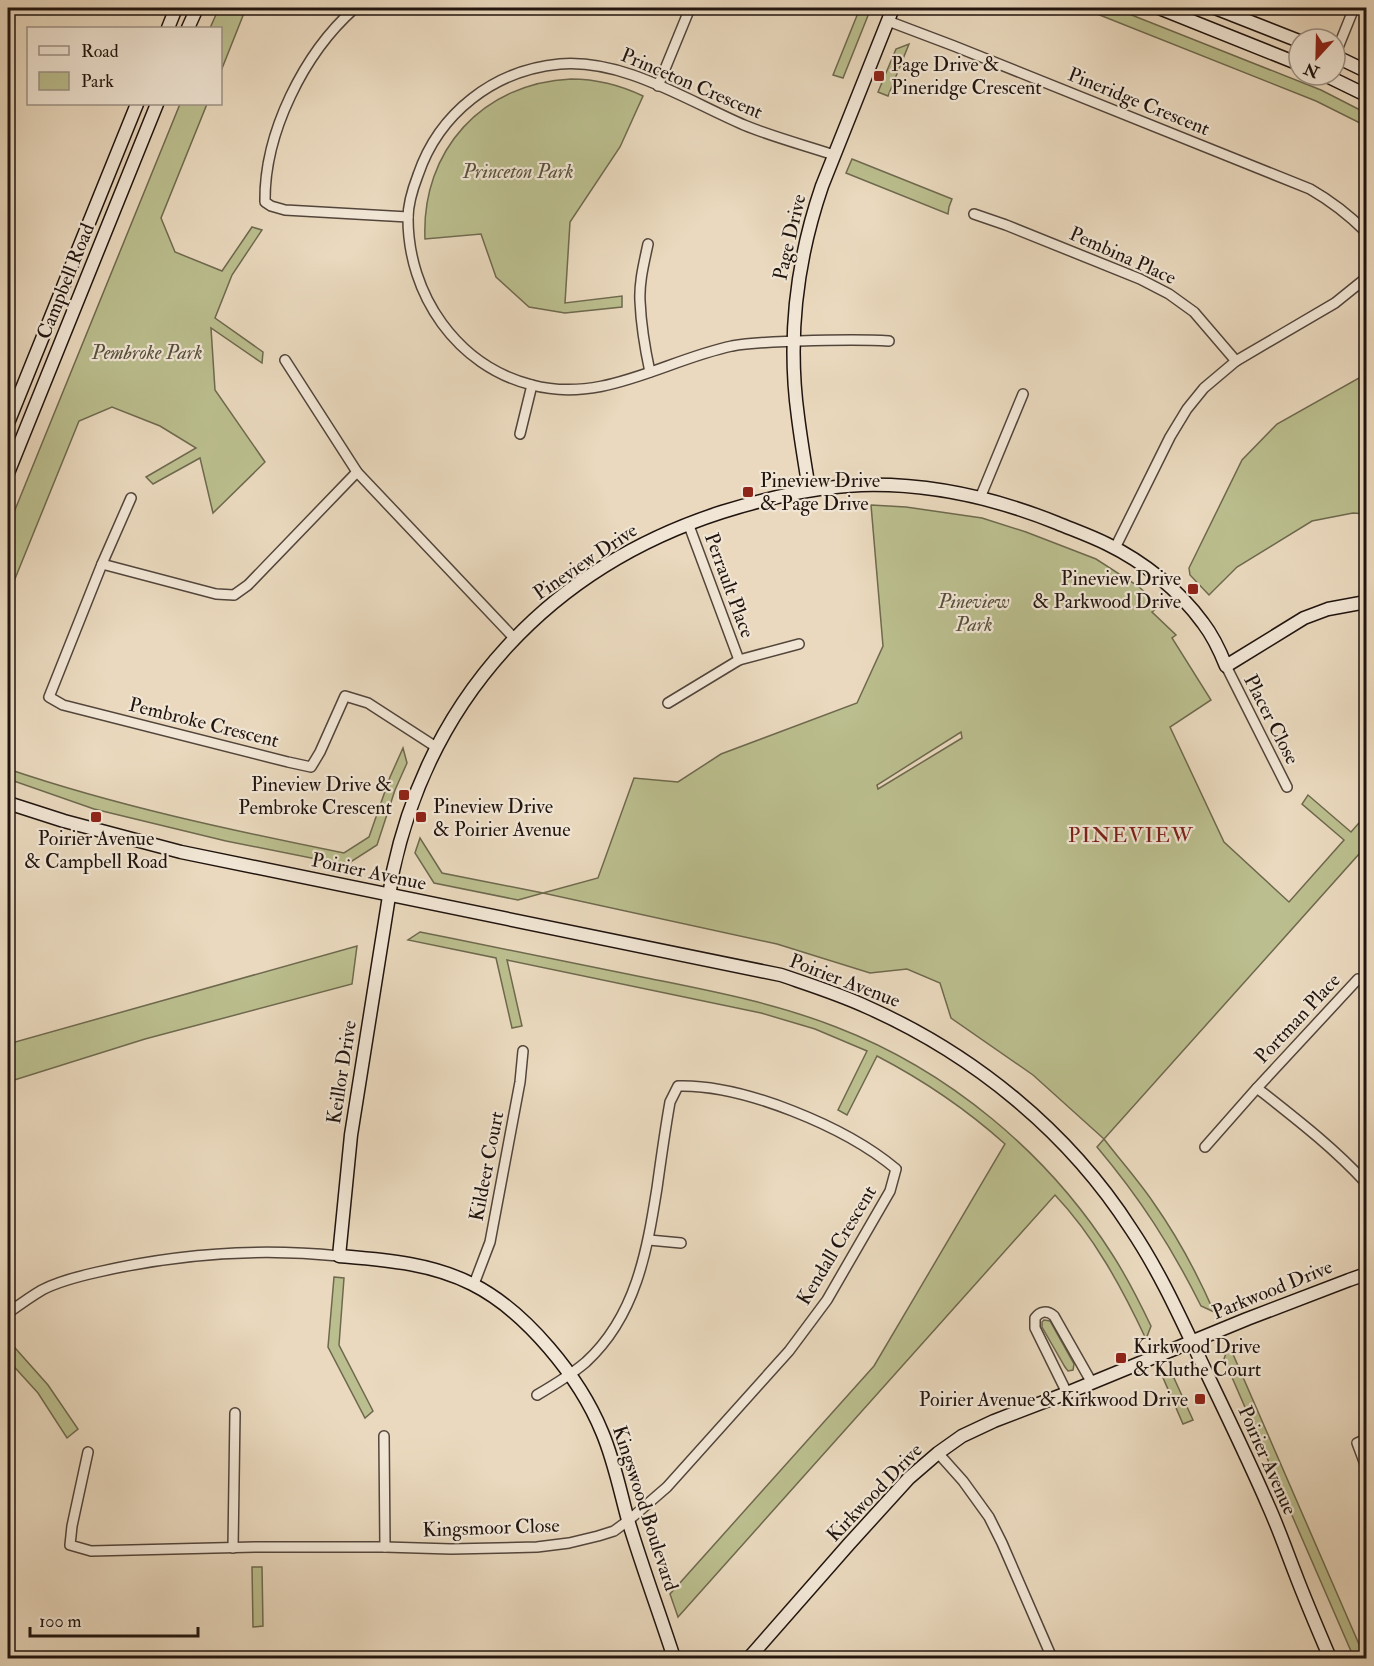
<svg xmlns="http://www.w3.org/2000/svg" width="1374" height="1666" viewBox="0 0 1374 1666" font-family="'IM FELL Double Pica',serif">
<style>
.green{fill:#bbbe8e;stroke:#6e694e;stroke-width:1.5;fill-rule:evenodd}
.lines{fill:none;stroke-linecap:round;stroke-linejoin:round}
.street-casing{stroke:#52453b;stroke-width:12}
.secondary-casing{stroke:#20140f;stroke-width:15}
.street{stroke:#f1e6d5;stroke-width:9}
.secondary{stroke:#f1e6d5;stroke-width:12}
.poi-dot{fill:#8f2418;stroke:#f1e6d5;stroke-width:2}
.labels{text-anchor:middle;stroke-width:4.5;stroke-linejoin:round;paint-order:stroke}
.poi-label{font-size:20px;fill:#20140f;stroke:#f1e6d5;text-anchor:start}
.street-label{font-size:20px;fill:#20140f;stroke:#f1e6d5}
.park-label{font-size:20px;font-style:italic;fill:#56503b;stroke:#f1e6d5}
.neighbourhood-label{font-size:21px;letter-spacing:1.5px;fill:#7a1f14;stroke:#f1e6d5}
</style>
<rect width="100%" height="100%" fill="#ead9be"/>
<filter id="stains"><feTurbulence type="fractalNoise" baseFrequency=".00333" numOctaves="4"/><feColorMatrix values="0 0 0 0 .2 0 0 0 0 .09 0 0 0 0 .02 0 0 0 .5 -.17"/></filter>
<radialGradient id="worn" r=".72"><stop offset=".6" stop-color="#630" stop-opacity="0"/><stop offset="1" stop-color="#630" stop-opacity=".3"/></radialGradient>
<g class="green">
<path d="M219,8H246L221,71L220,28H210Z"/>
<path d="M860,8H871L843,78L833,75Z"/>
<path d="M1082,8H1114L1321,90L1366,113V126L1316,101Z"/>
<path d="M909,44L888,96L878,92L896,49Z"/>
<path d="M571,79C597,79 620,85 643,96L620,147L570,222L565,303L622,296V307L565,313L529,307L496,277L481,234L425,239C421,150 483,83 571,79Z"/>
<path d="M180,104H207L161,218L175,252L222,271L252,227L262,230L232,275L215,318L263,352L262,363L211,328L215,390L265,462L213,513L200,458L153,484L146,477L196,448L160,426L112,407L79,421L8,596V527Z"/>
<path d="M852,159L952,199L949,207L948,214L846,173Z"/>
<path d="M1366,374V514L1353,513L1312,521L1237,567L1209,595L1190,575L1189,568L1242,460L1277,424Z"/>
<path d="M871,505L906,507L982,518L1026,532L1096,559L1138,586L1160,606L1152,612L1176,635L1172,638L1211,700L1170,727L1224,842L1289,902L1344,840L1302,804L1308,795L1351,832L1366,815V945H1363L1360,853L1104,1139C1120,1160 1138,1180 1153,1202C1177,1236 1197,1273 1214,1312L1201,1306C1171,1246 1140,1198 1097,1147L1104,1139L1033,1075L951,1018L940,983L907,969L870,973L777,944L543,893L518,900L434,883L415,853L420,838L442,873L543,893L598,878L634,778L678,782L721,754L857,703L883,646ZM961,732L962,738L878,789L877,785Z"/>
<path d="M403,748L407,763L395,790L377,845L346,865L226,841L94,809L8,779V769C117,806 230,830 344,853L369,837L390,777Z"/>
<path d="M420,932C496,947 572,963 647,978C711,991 775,1003 836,1027C948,1070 1048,1153 1112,1254C1127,1277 1139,1301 1151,1326L1146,1339C1122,1288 1094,1236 1055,1195L678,1617L670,1594L874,1366L1005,1144C966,1109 923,1080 877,1056L847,1115L838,1110L867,1051L815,1029L761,1013L507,960L522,1026L512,1028L496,958L408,940Z"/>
<path d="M357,946L352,984L145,1039L8,1082V1044Z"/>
<path d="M334,1277L344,1278L339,1345L373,1411L365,1418L328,1347Z"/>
<path d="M1044,1320L1050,1321L1074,1364L1073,1370L1068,1371L1065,1367L1042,1327V1322Z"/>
<path d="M8,1340L48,1385L78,1429L67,1438L38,1393L8,1360Z"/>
<path d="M1229,1345L1365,1658H1354L1224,1359Z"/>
<path d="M1161,1373L1174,1378L1193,1420L1183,1424Z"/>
<path d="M252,1567H262L263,1626L253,1627Z"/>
</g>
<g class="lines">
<g class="street-casing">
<g id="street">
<path d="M355,8C304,53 264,133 265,202L271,206L285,210L408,217"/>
<path d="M888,21L954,46L1310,189C1331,201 1349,215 1366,232"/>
<path d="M1335,55L1354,8"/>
<path d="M658,86L690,8"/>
<path d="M834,155C804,145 773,137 744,125C686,100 624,59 560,64C494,70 439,113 418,175C413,188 408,204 408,218C408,295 457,366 532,385C603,404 665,360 732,346C754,342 777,342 799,341C829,340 859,339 889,341"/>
<path d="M974,214L1006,225L1140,279L1169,294L1194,312L1236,361"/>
<path d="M648,244C644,263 639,282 640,301C641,324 645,349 650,372"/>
<path d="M285,360L357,472L514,638"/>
<path d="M520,434L532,385"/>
<path d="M131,498L102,564L49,697L63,705L288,762L311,767L320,752L345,696L368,703L436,747"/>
<path d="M980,498L1023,394"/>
<path d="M688,523L739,660"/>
<path d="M1115,548L1170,437L1187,409L1204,388L1236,361L1335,303L1366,278"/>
<path d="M102,564L216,594L234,595L248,585L357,472"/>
<path d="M1226,666L1287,787"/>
<path d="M668,703L739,660L799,644"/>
<path d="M1257,1088C1295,1118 1333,1147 1366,1183"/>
<path d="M1205,1147L1257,1088L1358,979L1366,981"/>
<path d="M649,1240L681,1243"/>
<path d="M474,1284L490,1242L520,1082L523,1051"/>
<path d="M8,1313C19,1305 30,1297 42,1290C59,1281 80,1276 98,1272C176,1254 260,1248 339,1256"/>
<path d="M1067,1393L1035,1328V1318C1040,1311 1047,1310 1054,1316L1092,1383"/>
<path d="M384,1436L385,1547"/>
<path d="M1366,1439L1357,1443L1366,1467"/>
<path d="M88,1452L72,1526L70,1545L91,1551L255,1547H385L451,1549L537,1547L569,1543L598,1536L614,1531L629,1520L667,1487L789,1351L827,1300L890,1191L896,1169C846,1127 743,1084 678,1086L670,1102C665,1130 661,1159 657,1188C647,1251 636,1316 586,1362C571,1375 554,1385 537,1395"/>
<path d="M938,1453L963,1481L989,1517L1002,1543L1052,1658"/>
<path d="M233,1548L235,1413"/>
</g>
</g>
<g class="secondary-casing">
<g id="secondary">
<path d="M1159,8L1299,64"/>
<path d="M1215,8L1299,41"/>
<path d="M168,28L176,8"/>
<path d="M188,28L197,8"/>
<path d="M1335,56L1366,71"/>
<path d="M1325,75L1366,95"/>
<path d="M8,423L137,104"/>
<path d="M8,473L157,104"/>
<path d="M809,489C805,465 801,441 798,417C787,337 796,262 822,186L893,8"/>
<path d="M8,803L64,821L181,852L781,975C810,985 839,994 867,1007C973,1054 1068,1131 1131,1229C1162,1275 1184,1326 1208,1376C1228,1418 1249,1461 1268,1505C1278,1527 1286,1550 1295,1573C1306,1602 1318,1630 1330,1658"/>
<path d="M674,1658C659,1612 642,1566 628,1520C620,1491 614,1460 602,1432C580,1378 526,1311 472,1284C430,1263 385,1260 339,1256L351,1135L393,871C431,695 551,567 722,512C767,498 813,487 861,485C928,483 995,498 1057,523C1074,530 1091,536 1107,544C1144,562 1179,590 1203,623C1213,636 1220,651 1226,666L1304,618L1328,609L1366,602"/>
<path d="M749,1658L849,1544L909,1478L938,1453L962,1436L994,1421L1067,1393L1247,1319L1349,1280L1366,1274"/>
</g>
</g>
<use href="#street" class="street"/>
<use href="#secondary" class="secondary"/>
</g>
<g class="poi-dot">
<rect x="873" y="70" width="12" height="12" rx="3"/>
<rect x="742" y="486" width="12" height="12" rx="3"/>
<rect x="1187" y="583" width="12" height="12" rx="3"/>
<rect x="398" y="789" width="12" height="12" rx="3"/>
<rect x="90" y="811" width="12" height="12" rx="3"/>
<rect x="415" y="811" width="12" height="12" rx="3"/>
<rect x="1115" y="1352" width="12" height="12" rx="3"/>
<rect x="1194" y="1393" width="12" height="12" rx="3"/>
</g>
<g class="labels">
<g class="poi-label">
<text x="891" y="71">Page Drive &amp;<tspan x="891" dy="23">Pineridge Crescent</tspan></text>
<text x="760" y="487">Pineview Drive<tspan x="760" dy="23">&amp; Page Drive</tspan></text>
<text x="1181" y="585" text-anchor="end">Pineview Drive<tspan x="1181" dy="23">&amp; Parkwood Drive</tspan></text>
<text x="392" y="791" text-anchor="end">Pineview Drive &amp;<tspan x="392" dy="23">Pembroke Crescent</tspan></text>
<text x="433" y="813">Pineview Drive<tspan x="433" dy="23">&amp; Poirier Avenue</tspan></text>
<text x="96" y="845" text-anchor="middle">Poirier Avenue<tspan x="96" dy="23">&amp; Campbell Road</tspan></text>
<text x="1133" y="1353">Kirkwood Drive<tspan x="1133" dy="23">&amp; Kluthe Court</tspan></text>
<text x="1188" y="1406" text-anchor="end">Poirier Avenue &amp; Kirkwood Drive</text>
</g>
<g class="street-label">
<text transform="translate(692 83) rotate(23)" y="7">Princeton Crescent</text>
<text transform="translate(1139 101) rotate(22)" y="7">Pineridge Crescent</text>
<text transform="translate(789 237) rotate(-77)" y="7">Page Drive</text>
<text transform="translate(1123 255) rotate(24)" y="7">Pembina Place</text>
<text transform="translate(65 281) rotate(-68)" y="7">Campbell Road</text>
<text transform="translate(585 561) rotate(-34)" y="7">Pineview Drive</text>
<text transform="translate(730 585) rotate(70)" y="7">Perrault Place</text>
<text transform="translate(1272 719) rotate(63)" y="7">Placer Close</text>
<text transform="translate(204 722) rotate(14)" y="7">Pembroke Crescent</text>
<text transform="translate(369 871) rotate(12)" y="7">Poirier Avenue</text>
<text transform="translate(845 980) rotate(21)" y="7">Poirier Avenue</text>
<text transform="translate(1297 1018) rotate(-47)" y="7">Portman Place</text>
<text transform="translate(341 1072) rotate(-81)" y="7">Keillor Drive</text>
<text transform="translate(486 1166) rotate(-79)" y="7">Kildeer Court</text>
<text transform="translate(836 1245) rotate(-59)" y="7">Kendall Crescent</text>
<text transform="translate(1272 1289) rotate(-22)" y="7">Parkwood Drive</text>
<text transform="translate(1268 1460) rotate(66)" y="7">Poirier Avenue</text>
<text transform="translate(874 1492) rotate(-46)" y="7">Kirkwood Drive</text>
<text transform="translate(646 1508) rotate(72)" y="7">Kingswood Boulevard</text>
<text transform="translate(491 1527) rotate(-2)" y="7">Kingsmoor Close</text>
</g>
<g class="park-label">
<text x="518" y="178">Princeton Park</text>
<text x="147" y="359">Pembroke Park</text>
<text x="974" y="608">Pineview<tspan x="974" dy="23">Park</tspan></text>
</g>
<g class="neighbourhood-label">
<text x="1131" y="842">PINEVIEW</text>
</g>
</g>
<rect width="1374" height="1666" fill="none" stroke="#ead9be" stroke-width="30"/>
<rect x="9" y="9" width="1356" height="1648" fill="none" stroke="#20140f" stroke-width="3"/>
<rect x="15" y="15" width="1344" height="1636" fill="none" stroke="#20140f" stroke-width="1.5"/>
<rect x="27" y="27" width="195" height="78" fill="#f1e6d5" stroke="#9d9286" stroke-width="1.5"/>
<rect x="39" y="46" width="30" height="9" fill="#f1e6d5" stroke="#9d9286" stroke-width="1.5"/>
<text x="81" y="57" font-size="18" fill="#20140f">Road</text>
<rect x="39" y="72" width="30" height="18" fill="#bbbe8e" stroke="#9d9286" stroke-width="1.5"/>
<text x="81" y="87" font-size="18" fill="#20140f">Park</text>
<g transform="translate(1317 57) rotate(202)"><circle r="28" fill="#f1e6d5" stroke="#9d9286" stroke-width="1.5"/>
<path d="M0-4.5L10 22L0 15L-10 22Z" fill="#8f2418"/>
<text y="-9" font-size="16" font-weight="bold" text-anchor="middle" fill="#20140f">N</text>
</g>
<path d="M30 1627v9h168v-9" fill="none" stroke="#20140f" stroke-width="3"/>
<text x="39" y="1627" font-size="18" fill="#20140f" stroke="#f1e6d5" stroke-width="4.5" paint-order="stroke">100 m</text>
<rect width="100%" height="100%" filter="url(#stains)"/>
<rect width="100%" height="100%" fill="url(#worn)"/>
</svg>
